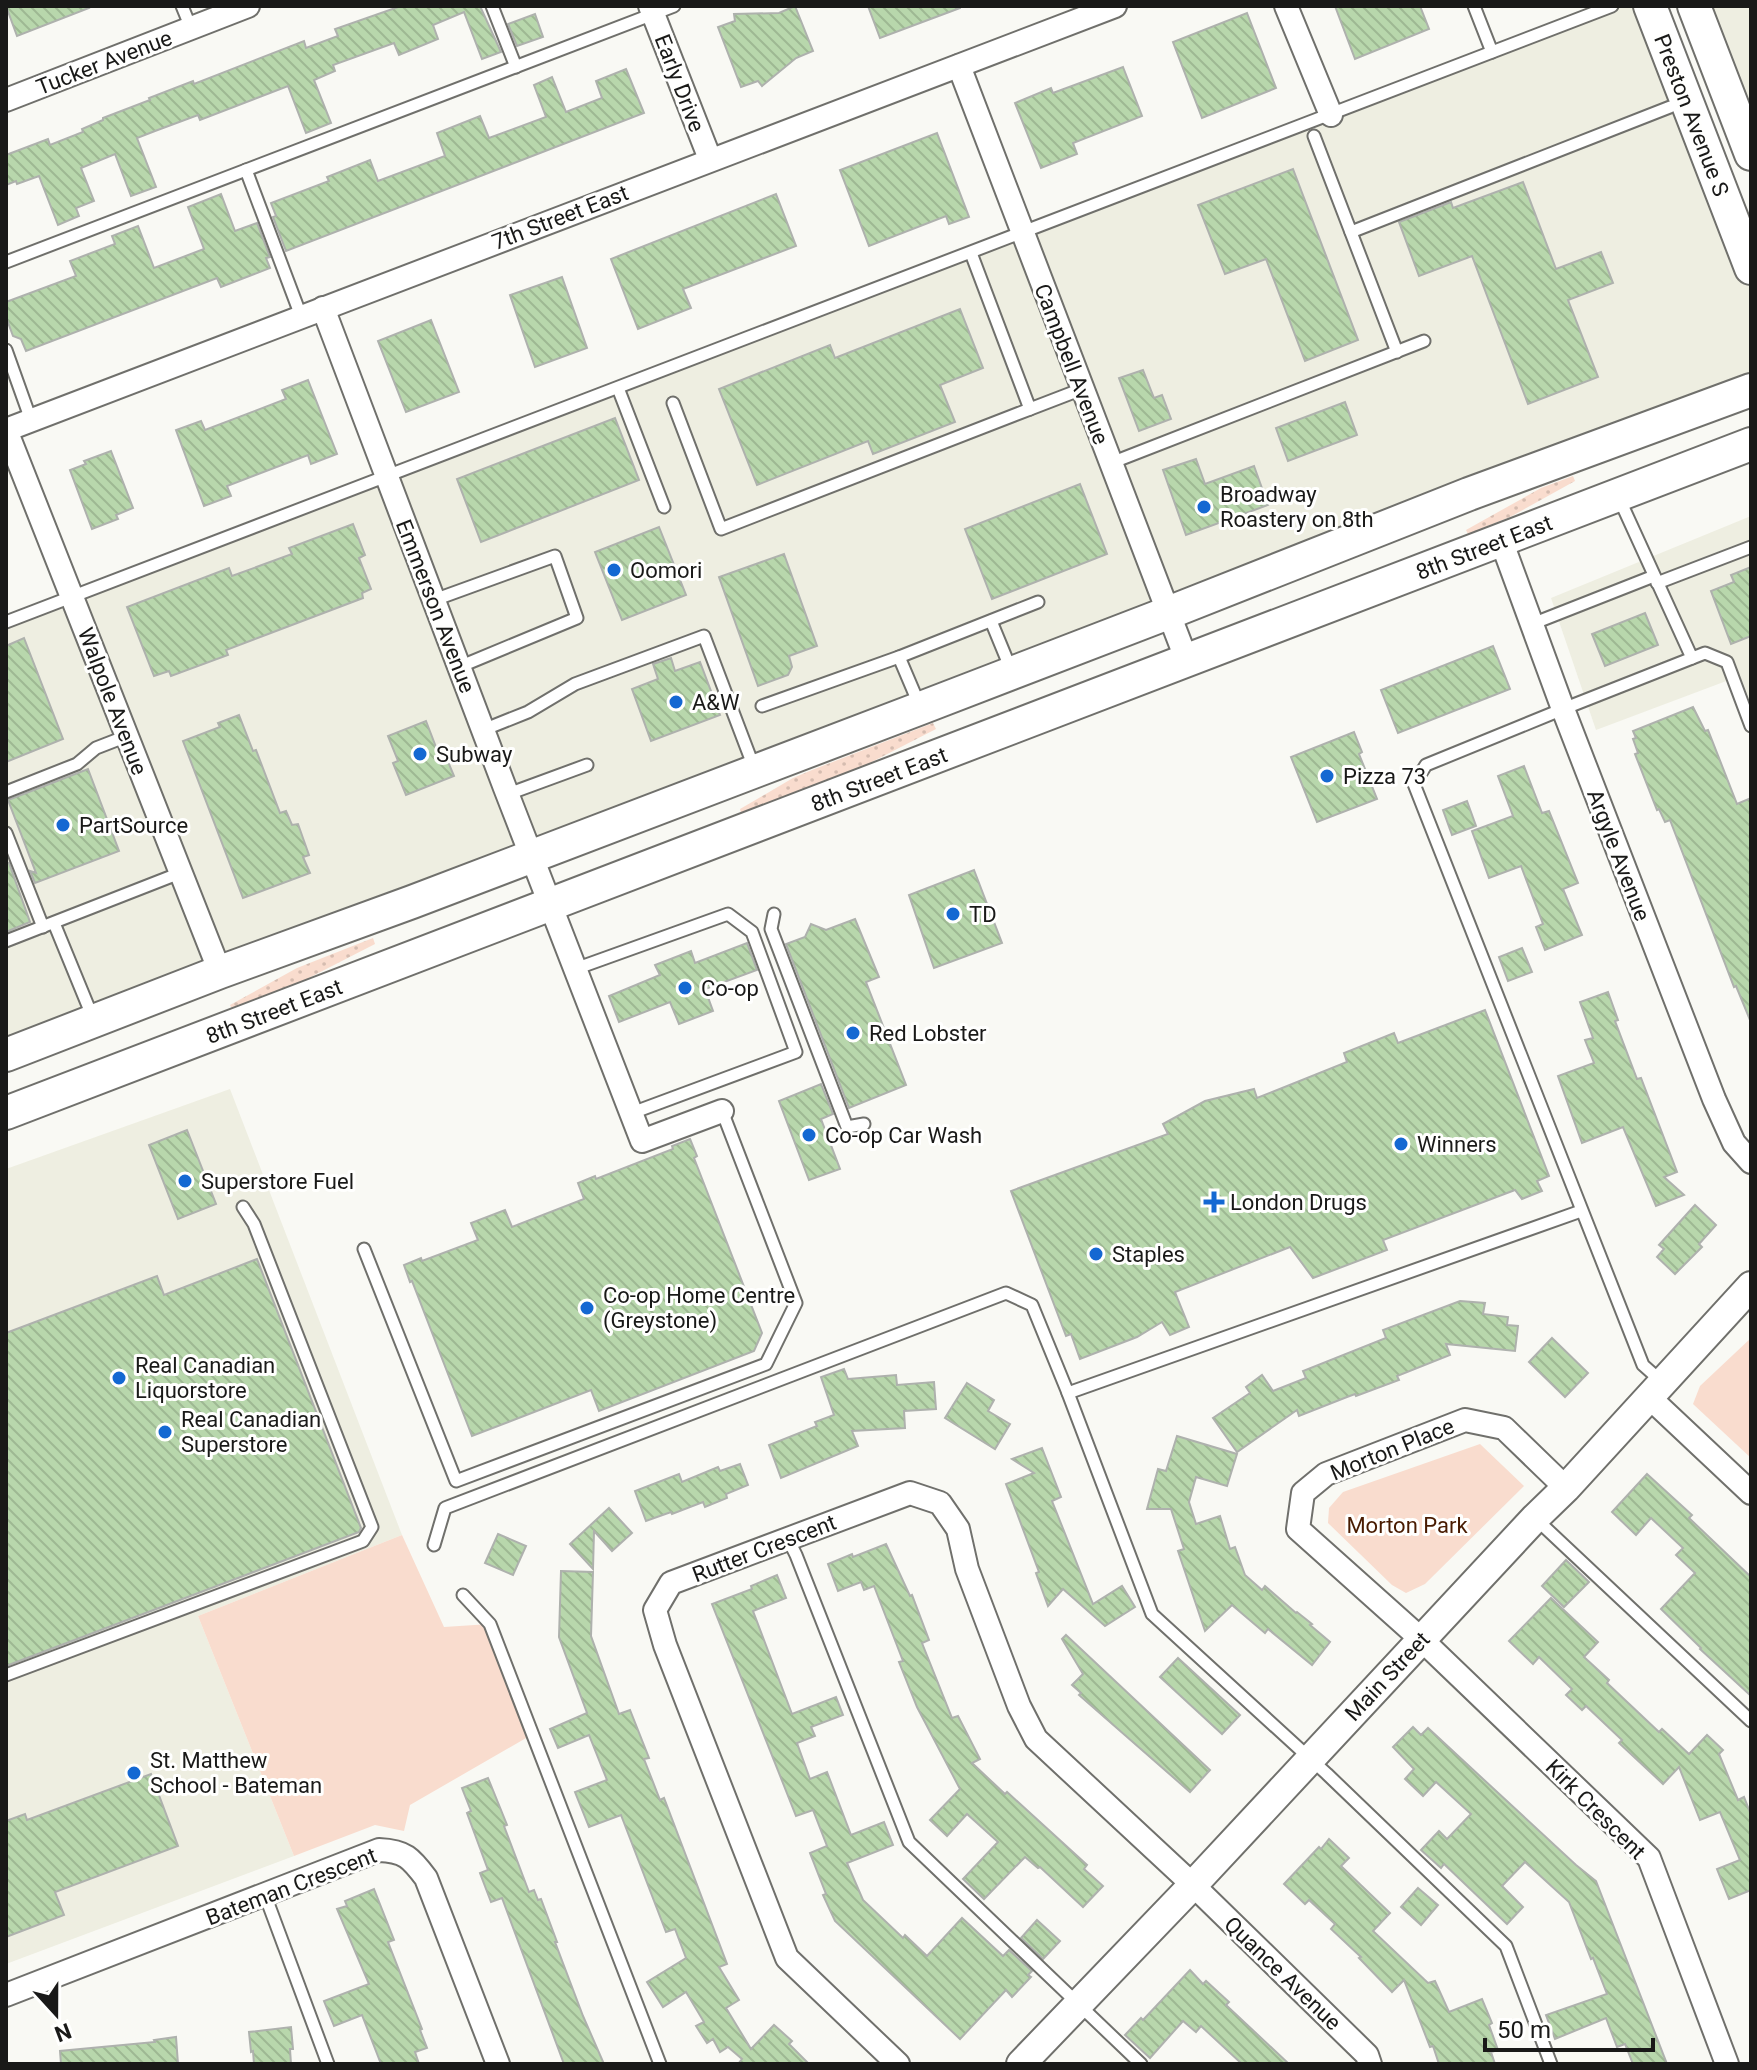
<svg xmlns="http://www.w3.org/2000/svg" width="1757" height="2070" viewBox="0 0 1757 2070" font-family="Roboto,sans-serif">
<style>
.built{fill:#eeeee1}
.grass{fill:url(#grass-dots)}
.park{fill:#f9dcce}
.building{fill:url(#building-back-hatch);stroke:#aeb1ad;stroke-width:2}
.lines{fill:none;stroke-linecap:round;stroke-linejoin:round}
.service-casing{stroke:#70706c;stroke-width:15}
.minor-casing{stroke:#70706c;stroke-width:26}
.tertiary-casing{stroke:#70706c;stroke-width:32}
.secondary-casing{stroke:#70706c;stroke-width:36}
.service{stroke:#fff;stroke-width:11}
.minor{stroke:#fff;stroke-width:22}
.tertiary{stroke:#fff;stroke-width:28}
.secondary{stroke:#fff;stroke-width:32}
.poi-dot{fill:#1468d2;stroke:#fffffe;stroke-width:3}
.labels{text-anchor:middle;stroke-width:6;stroke-linejoin:round;paint-order:stroke}
.street-label{font-size:22px;fill:#191918;stroke:#fffffe}
.poi-label{font-size:22px;fill:#191918;stroke:#fffffe;text-anchor:start}
.park-label{font-size:22px;fill:#481b01;stroke:#fffffe}
</style>
<defs>
<pattern id="grass-dots" width="8" height="8" patternUnits="userSpaceOnUse" patternTransform="scale(2)"><rect width="8" height="8" fill="#f9dcce"/><path d="M2 2h.1M6 6h.1" fill="none" stroke="#d5bcb0" stroke-width="1.8" stroke-linecap="round"/></pattern>
<pattern id="building-back-hatch" width="6" height="6" patternUnits="userSpaceOnUse" patternTransform="scale(2)"><rect width="6" height="6" fill="#b8d7ac"/><path d="M-1 5l2 2M0 0l6 6M5-1l2 2" fill="none" stroke="#9eb893"/></pattern>
</defs>
<rect width="100%" height="100%" fill="#f9f9f4"/>
<g class="built">
<path d="M1612,6H1650L1751,268V390L6,1055V622Z"/>
<path d="M1694,6H1751V154Z"/>
<path d="M1751,516V703L1748,704L1737,677L1596,730L1551,598Z"/>
<path d="M230,1089L402,1535L198,1616L294,1856L6,1964V1169Z"/>
</g>
<g class="grass">
<path d="M1573,476L1575,481L1510,517L1468,534L1466,530L1541,488Z"/>
<path d="M933,723L936,729L860,768L741,813L740,809L793,778L812,770Z"/>
<path d="M373,938L375,944L297,984L232,1009L230,1005L297,968Z"/>
</g>
<g class="park">
<path d="M1751,1338V1458L1693,1404L1700,1386Z"/>
<path d="M1480,1444L1524,1486L1425,1584L1406,1593L1392,1585L1328,1523L1329,1508L1343,1492Z"/>
<path d="M402,1535L444,1627L490,1624L533,1734L410,1805L404,1831L375,1825L294,1856L198,1616Z"/>
</g>
<g class="building">
<path d="M6,6H88L89,8L17,36Z"/>
<path d="M401,6H480L501,52L482,59L464,12L433,25L438,39L399,55L394,43L333,65L335,71L314,80L331,123L306,133L288,86L200,120L198,115L155,131L137,138L156,187L131,196L115,154L81,168L94,201L76,208L79,216L58,225L39,176L17,184L16,181L6,185V155L48,139L50,145L83,132L82,129L103,120V118L150,100L149,98L193,81L194,84L304,41L306,48L338,36L335,29Z"/>
<path d="M795,6L813,51L796,58L762,86L758,81L741,87L718,27L735,21L734,14L779,13Z"/>
<path d="M868,6H960V8L880,38Z"/>
<path d="M1335,6H1420L1429,29L1355,59Z"/>
<path d="M1247,13L1276,88L1202,118L1173,42Z"/>
<path d="M535,14L543,37L517,46L508,24Z"/>
<path d="M1123,67L1142,116L1073,143L1077,154L1041,168L1015,103L1051,88L1053,93Z"/>
<path d="M626,69L644,113L286,251L273,217L276,216L271,203L329,181L327,177L370,160L378,181L445,156L437,133L480,116L489,138L546,117L534,85L552,77L566,112L602,98L596,81Z"/>
<path d="M937,133L969,217L949,224L946,216L869,246L840,170Z"/>
<path d="M1293,169L1358,340L1305,361L1266,259L1225,274L1198,205Z"/>
<path d="M1523,182L1556,269L1601,252L1613,283L1568,300L1598,377L1528,404L1472,256L1419,276L1399,222L1451,202L1453,208Z"/>
<path d="M221,194L235,231L257,223L270,257L266,258L270,268L221,287L217,278L26,351L21,339L13,336L6,317V302L76,276L70,261L115,244L112,236L138,226L154,268L204,249L188,207Z"/>
<path d="M776,194L796,246L683,289L691,308L638,329L611,259Z"/>
<path d="M562,277L587,348L535,367L510,295Z"/>
<path d="M960,309L983,368L940,385L955,422L873,454L868,441L757,485L719,389L830,345L835,358Z"/>
<path d="M431,320L459,392L406,412L378,341Z"/>
<path d="M1143,370L1154,398L1162,395L1171,419L1139,431L1119,378Z"/>
<path d="M308,380L337,454L311,464L308,455L227,486L231,496L204,506L176,430L201,421L205,430L286,399L282,390Z"/>
<path d="M1345,402L1357,435L1288,461L1276,428Z"/>
<path d="M615,418L639,480L481,542L457,479Z"/>
<path d="M111,451L133,508L116,515L118,519L92,529L70,470L86,464L84,461Z"/>
<path d="M1196,459L1205,484L1254,466L1268,505L1186,535L1163,470Z"/>
<path d="M1080,484L1107,554L992,599L965,529Z"/>
<path d="M353,524L365,555L359,558L371,589L362,593L363,598L226,650L228,655L171,676L169,671L154,676L127,607L229,568L232,576L292,554L289,548Z"/>
<path d="M659,527L686,595L622,620L595,552Z"/>
<path d="M784,554L817,646L789,656L792,667L788,675L758,686L719,577Z"/>
<path d="M1751,567V636L1731,644L1711,591L1734,582L1731,575Z"/>
<path d="M1645,613L1658,645L1605,666L1592,634Z"/>
<path d="M24,638L63,739L6,762V646Z"/>
<path d="M1493,646L1510,689L1398,733L1381,690Z"/>
<path d="M671,658L675,671L700,662L720,715L651,741L632,689L658,679L653,664Z"/>
<path d="M1693,707L1705,731L1708,730L1737,804L1751,798L1750,1020L1736,986L1734,987L1670,820L1665,822L1659,809L1657,810L1635,754L1638,753L1633,739L1636,738L1633,731Z"/>
<path d="M239,715L253,751L256,750L280,813L286,811L292,825L298,824L309,855L303,857L310,873L243,898L183,741L220,727L218,723Z"/>
<path d="M426,721L436,747L441,745L454,776L406,795L393,763L398,761L388,736Z"/>
<path d="M1354,732L1362,752L1359,754L1377,799L1317,822L1291,757Z"/>
<path d="M1524,766L1542,813L1549,811L1578,883L1563,889L1582,935L1545,950L1536,927L1543,924L1521,866L1489,878L1472,831L1513,816L1498,776Z"/>
<path d="M88,769L119,851L35,883L30,871L36,873L8,800Z"/>
<path d="M1467,801L1476,826L1452,835L1443,810Z"/>
<path d="M6,862L9,863L30,922L6,932Z"/>
<path d="M974,870L1002,943L934,968L909,895Z"/>
<path d="M855,919L879,977L866,982L906,1085L849,1108L786,944L805,937L811,924L826,930Z"/>
<path d="M747,943L757,970L705,989L713,1011L679,1024L670,1002L619,1022L609,996L660,975L655,965L691,951L695,963Z"/>
<path d="M1522,948L1532,972L1508,981L1499,957Z"/>
<path d="M1608,992L1618,1020L1615,1021L1637,1079L1641,1078L1677,1172L1664,1177L1684,1195L1656,1206L1623,1127L1582,1143L1558,1076L1594,1063L1585,1040L1593,1038L1580,1002Z"/>
<path d="M1485,1010L1549,1176L1537,1181L1542,1191L1522,1199L1515,1190L1383,1240L1387,1250L1313,1278L1290,1247L1175,1292L1189,1327L1170,1335L1162,1322L1137,1337L1080,1359L1071,1334L1066,1336L1011,1191L1168,1134L1163,1124L1205,1101L1254,1089L1257,1098L1347,1062L1344,1053L1394,1033L1398,1043Z"/>
<path d="M821,1084L833,1114L821,1119L840,1169L809,1180L779,1101Z"/>
<path d="M187,1130L216,1204L178,1219L149,1145Z"/>
<path d="M690,1139L697,1156L694,1158L762,1333L754,1351L599,1411L591,1390L472,1436L412,1281L410,1282L404,1265L421,1258L422,1261L478,1240L471,1223L505,1210L512,1227L584,1199L578,1183L595,1176L596,1179L673,1149L672,1146Z"/>
<path d="M1695,1205L1716,1225L1699,1244L1702,1247L1675,1274L1657,1257L1664,1249L1659,1245Z"/>
<path d="M257,1259L361,1528L359,1532L6,1666V1333L157,1276L164,1295Z"/>
<path d="M1460,1301L1485,1303L1483,1314L1508,1317L1507,1325L1518,1326L1515,1351L1446,1344L1450,1355L1397,1376L1399,1380L1356,1396L1355,1394L1347,1397L1299,1416L1297,1410L1237,1452L1213,1418L1250,1393L1246,1387L1262,1375L1273,1391L1306,1378L1303,1371L1386,1338L1383,1330Z"/>
<path d="M1552,1338L1588,1373L1565,1397L1529,1362Z"/>
<path d="M844,1369L848,1379L896,1375L897,1385L934,1382L936,1409L904,1411L905,1428L852,1431L858,1446L781,1478L769,1445L817,1426L815,1422L834,1415L821,1377Z"/>
<path d="M967,1383L994,1400L988,1411L1010,1424L995,1449L945,1418Z"/>
<path d="M1177,1436L1237,1454L1227,1486L1196,1477L1189,1502L1196,1524L1220,1516L1230,1549L1235,1547L1245,1575L1262,1590L1265,1586L1296,1613L1297,1612L1312,1624L1310,1625L1330,1642L1312,1665L1268,1629L1265,1633L1232,1605L1205,1631L1178,1551L1184,1549L1171,1509H1147L1158,1469L1166,1471Z"/>
<path d="M1042,1448L1061,1497L1052,1501L1093,1604L1122,1586L1135,1607L1105,1626L1063,1589L1048,1606L1036,1573L1039,1572L1006,1484L1034,1473L1012,1459Z"/>
<path d="M740,1464L748,1485L726,1494L727,1498L705,1507L703,1502L672,1514L671,1512L646,1521L635,1491L679,1474L682,1482L718,1467L720,1471Z"/>
<path d="M1647,1474L1692,1515L1689,1518L1751,1577V1696L1700,1649L1701,1648L1661,1609L1695,1573L1676,1555L1683,1548L1651,1518L1636,1535L1612,1512Z"/>
<path d="M609,1508L632,1533L612,1551L594,1531L593,1569L570,1544Z"/>
<path d="M498,1534L526,1546L513,1575L485,1563Z"/>
<path d="M886,1544L910,1596L912,1595L929,1640L922,1643L952,1718L958,1716L980,1759L972,1763L1005,1794L1007,1792L1087,1865L1084,1869L1103,1886L1083,1907L1040,1867L1038,1868L1025,1857L984,1899L963,1879L998,1842L967,1814L947,1836L930,1820L960,1789L917,1707L899,1662L903,1661L874,1586L864,1590L861,1582L838,1591L828,1564L852,1554L853,1557Z"/>
<path d="M1566,1560L1589,1582L1564,1607L1542,1586Z"/>
<path d="M561,1571L593,1572L591,1636L619,1714L630,1710L649,1758L644,1759L660,1800L664,1798L727,1964L719,1967L739,2000L726,2008L751,2049L774,2025L792,2041L789,2044L809,2064H738L742,2059L728,2047L720,2052L713,2039L707,2043L696,2026L704,2022L686,1992L663,2007L647,1982L686,1958L675,1929L666,1932L621,1815L589,1827L575,1792L607,1780L589,1735L558,1748L550,1729L587,1713L559,1637Z"/>
<path d="M777,1575L786,1598L753,1611L792,1714L836,1697L843,1715L811,1727L815,1736L797,1743L810,1779L827,1772L851,1835L884,1822L893,1845L847,1863L863,1900L903,1938L905,1935L927,1956L962,1918L1003,1956L1009,1950L1032,1971L1028,1975L1031,1977L1012,1997L1006,1990L960,2039L835,1921L823,1895L826,1894L810,1853L827,1846L813,1810L796,1816L712,1604L752,1589L751,1586Z"/>
<path d="M1551,1598L1598,1642L1584,1657L1609,1680L1607,1683L1659,1732L1662,1729L1689,1754L1707,1735L1723,1750L1719,1754L1738,1800L1744,1797L1751,1815V1890L1729,1899L1717,1869L1740,1860L1720,1812L1700,1820L1679,1767L1663,1784L1619,1743L1622,1740L1586,1706L1582,1710L1566,1695L1572,1689L1539,1657L1533,1664L1509,1641Z"/>
<path d="M1066,1635L1210,1770L1190,1792L1079,1695L1081,1693L1072,1685L1083,1674L1062,1639Z"/>
<path d="M1178,1658L1240,1715L1222,1734L1160,1677Z"/>
<path d="M1413,1727L1421,1735L1428,1728L1576,1865L1596,1881L1667,2064H1633L1625,2044L1617,2047L1606,2018L1555,2039L1546,2015L1607,1994L1593,1958L1591,1959L1569,1902L1525,1862L1502,1886L1523,1907L1507,1924L1444,1864L1441,1868L1421,1850L1439,1831L1447,1839L1471,1814L1436,1782L1423,1796L1405,1779L1414,1769L1393,1747Z"/>
<path d="M151,1774L178,1846L55,1892L64,1915L6,1937V1821L25,1814L27,1820Z"/>
<path d="M488,1778L507,1825L504,1826L529,1892L534,1890L538,1900L541,1899L557,1942H555L583,2016L604,2064H564L502,1898L491,1902L480,1873L488,1870L467,1813L471,1811L462,1788Z"/>
<path d="M1329,1839L1349,1858L1341,1866L1390,1913L1373,1931L1428,1983L1435,1981L1449,2012L1482,1999L1492,2023L1489,2025L1498,2050L1491,2052L1495,2064H1439L1433,2046L1430,2047L1404,1980L1392,1992L1359,1958L1361,1957L1331,1929L1335,1924L1309,1900L1305,1904L1284,1884L1319,1847L1321,1849Z"/>
<path d="M1418,1888L1438,1905L1421,1925L1401,1907Z"/>
<path d="M374,1889L394,1940L388,1942L422,2029L420,2030L427,2048L415,2052L419,2064H381L362,2015L334,2026L324,2001L369,1984L337,1909L347,1906L345,1901Z"/>
<path d="M1037,1920L1060,1941L1043,1959L1021,1938Z"/>
<path d="M1190,1970L1203,1984L1206,1981L1229,2002L1226,2005L1289,2064H1242L1201,2026L1196,2032L1183,2021L1150,2058L1125,2035L1141,2018L1143,2020Z"/>
<path d="M291,2027L293,2049H290L291,2064H254L253,2051L251,2052L249,2032Z"/>
<path d="M176,2037L178,2064H61L60,2051L155,2042L154,2040Z"/>
</g>
<g class="lines">
<g class="service-casing">
<g id="service">
<path d="M182,6L191,28"/>
<path d="M492,6L516,67"/>
<path d="M1474,6L1492,52"/>
<path d="M1314,136L1397,352"/>
<path d="M246,170L301,316"/>
<path d="M1351,232L1670,107"/>
<path d="M971,253L1030,409L1082,389"/>
<path d="M6,262L674,6"/>
<path d="M6,350L31,420"/>
<path d="M618,388L664,507"/>
<path d="M673,403L721,529L1030,409"/>
<path d="M1111,463L1424,341"/>
<path d="M1618,496L1692,658"/>
<path d="M1657,583L1751,547"/>
<path d="M434,600L555,556L577,618L459,667"/>
<path d="M991,621L1012,672"/>
<path d="M6,622L1612,6"/>
<path d="M1532,624L1654,576"/>
<path d="M919,704L899,657L1038,602"/>
<path d="M762,706L899,657"/>
<path d="M483,730L528,712L575,684L704,636L755,770"/>
<path d="M6,792L77,764L96,748L127,736"/>
<path d="M508,794L587,765"/>
<path d="M6,833L43,927"/>
<path d="M774,914L771,929L847,1127L864,1124"/>
<path d="M54,923L93,1018"/>
<path d="M6,941L180,873"/>
<path d="M575,969L728,914L752,932L796,1052L632,1113"/>
<path d="M364,1249L456,1481L766,1364L796,1303L722,1111"/>
<path d="M1661,1381L1643,1365L1414,784L1426,765L1563,709L1705,653L1727,662L1751,726"/>
<path d="M1068,1393L1581,1211"/>
<path d="M1536,1519L1751,1721"/>
<path d="M788,1539L796,1555L909,1842L1141,2064"/>
<path d="M434,1545L445,1508L1006,1293L1032,1305L1068,1393L1152,1614L1327,1774L1506,1946L1551,2064"/>
<path d="M463,1595L490,1624L660,2064"/>
<path d="M6,1675L363,1541L372,1527L254,1224L243,1207"/>
<path d="M265,1895L328,2064"/>
</g>
</g>
<g class="minor-casing">
<g id="minor">
<path d="M650,6L710,159"/>
<path d="M1286,6L1331,115"/>
<path d="M959,66L1187,661"/>
<path d="M6,100L248,6"/>
<path d="M323,308L505,788L642,1141L722,1111"/>
<path d="M6,430L1115,6"/>
<path d="M6,430L220,972"/>
<path d="M1501,540L1563,709L1714,1099L1734,1143L1751,1162"/>
<path d="M1650,1398L1751,1493"/>
<path d="M1566,1488L1504,1428L1465,1420L1326,1474L1303,1493L1298,1529L1421,1639L1649,1858L1727,2064"/>
<path d="M6,1995L379,1850C405,1851 411,1858 426,1878L498,2064"/>
<path d="M898,2064L787,1958L665,1645L655,1610L671,1583L910,1493L940,1503L958,1529L967,1569L1019,1706L1036,1739L1193,1885L1367,2055L1370,2064"/>
</g>
</g>
<g class="tertiary-casing">
<path id="tertiary" d="M1021,2064L1193,1885L1535,1518L1566,1488L1751,1286"/>
</g>
<g class="secondary-casing">
<g id="secondary">
<path d="M1650,6L1751,268"/>
<path d="M1694,6L1751,154"/>
<path d="M6,1055L220,972L412,902L921,708L1168,613L1469,494L1751,390"/>
<path d="M6,1113L1751,444"/>
</g>
</g>
<use href="#service" class="service"/>
<use href="#minor" class="minor"/>
<use href="#tertiary" class="tertiary"/>
<use href="#secondary" class="secondary"/>
</g>
<g class="poi-dot">
<circle cx="1204" cy="507" r="8"/>
<circle cx="614" cy="570" r="8"/>
<circle cx="676" cy="702" r="8"/>
<circle cx="420" cy="754" r="8"/>
<circle cx="1327" cy="776" r="8"/>
<circle cx="63" cy="825" r="8"/>
<circle cx="953" cy="914" r="8"/>
<circle cx="685" cy="988" r="8"/>
<circle cx="853" cy="1033" r="8"/>
<circle cx="809" cy="1135" r="8"/>
<circle cx="1401" cy="1144" r="8"/>
<circle cx="185" cy="1181" r="8"/>
<path d="M1210 1190h8v8h8v8h-8v8h-8v-8h-8v-8h8z"/>
<circle cx="1096" cy="1254" r="8"/>
<circle cx="587" cy="1308" r="8"/>
<circle cx="119" cy="1378" r="8"/>
<circle cx="165" cy="1432" r="8"/>
<circle cx="134" cy="1773" r="8"/>
</g>
<g class="labels">
<g class="street-label">
<text transform="translate(104 62) rotate(-21)" y="8">Tucker Avenue</text>
<text transform="translate(680 83) rotate(69)" y="8">Early Drive</text>
<text transform="translate(1692 115) rotate(69)" y="8">Preston Avenue S</text>
<text transform="translate(560 217) rotate(-21)" y="8">7th Street East</text>
<text transform="translate(1072 364) rotate(69)" y="8">Campbell Avenue</text>
<text transform="translate(1484 547) rotate(-21)" y="8">8th Street East</text>
<text transform="translate(436 606) rotate(69)" y="8">Emmerson Avenue</text>
<text transform="translate(113 701) rotate(69)" y="8">Walpole Avenue</text>
<text transform="translate(879 779) rotate(-21)" y="8">8th Street East</text>
<text transform="translate(1619 855) rotate(69)" y="8">Argyle Avenue</text>
<text transform="translate(274 1011) rotate(-21)" y="8">8th Street East</text>
<text transform="translate(1392 1449) rotate(-22)" y="8">Morton Place</text>
<text transform="translate(764 1548) rotate(-21)" y="8">Rutter Crescent</text>
<text transform="translate(1387 1676) rotate(-47)" y="8">Main Street</text>
<text transform="translate(1596 1809) rotate(45)" y="8">Kirk Crescent</text>
<text transform="translate(291 1886) rotate(-21)" y="8">Bateman Crescent</text>
<text transform="translate(1283 1973) rotate(44)" y="8">Quance Avenue</text>
</g>
<g class="poi-label">
<text x="1220" y="502">Broadway<tspan x="1220" dy="25">Roastery on 8th</tspan></text>
<text x="630" y="578">Oomori</text>
<text x="692" y="710">A&amp;W</text>
<text x="436" y="762">Subway</text>
<text x="1343" y="784">Pizza 73</text>
<text x="79" y="833">PartSource</text>
<text x="969" y="922">TD</text>
<text x="701" y="996">Co-op</text>
<text x="869" y="1041">Red Lobster</text>
<text x="825" y="1143">Co-op Car Wash</text>
<text x="1417" y="1152">Winners</text>
<text x="201" y="1189">Superstore Fuel</text>
<text x="1230" y="1210">London Drugs</text>
<text x="1112" y="1262">Staples</text>
<text x="603" y="1303">Co-op Home Centre<tspan x="603" dy="25">(Greystone)</tspan></text>
<text x="135" y="1373">Real Canadian<tspan x="135" dy="25">Liquorstore</tspan></text>
<text x="181" y="1427">Real Canadian<tspan x="181" dy="25">Superstore</tspan></text>
<text x="150" y="1768">St. Matthew<tspan x="150" dy="25">School - Bateman</tspan></text>
</g>
<g class="park-label">
<text x="1407" y="1533">Morton Park</text>
</g>
</g>
<rect width="1757" height="2070" fill="none" stroke="#191918" stroke-width="16"/>
<g transform="translate(56 2014) rotate(159)" stroke="#fffffe" stroke-width="6" paint-order="stroke">
<path d="M0-6L14 30L0 20L-14 30Z" fill="#191918"/>
<text y="-12" font-size="22" font-weight="bold" text-anchor="middle" fill="#191918">N</text>
</g>
<path d="M1485 2038v12h168v-12" fill="none" stroke="#191918" stroke-width="4"/>
<text x="1497" y="2038" font-size="24" fill="#191918" stroke="#fffffe" stroke-width="6" paint-order="stroke">50 m</text>
</svg>
